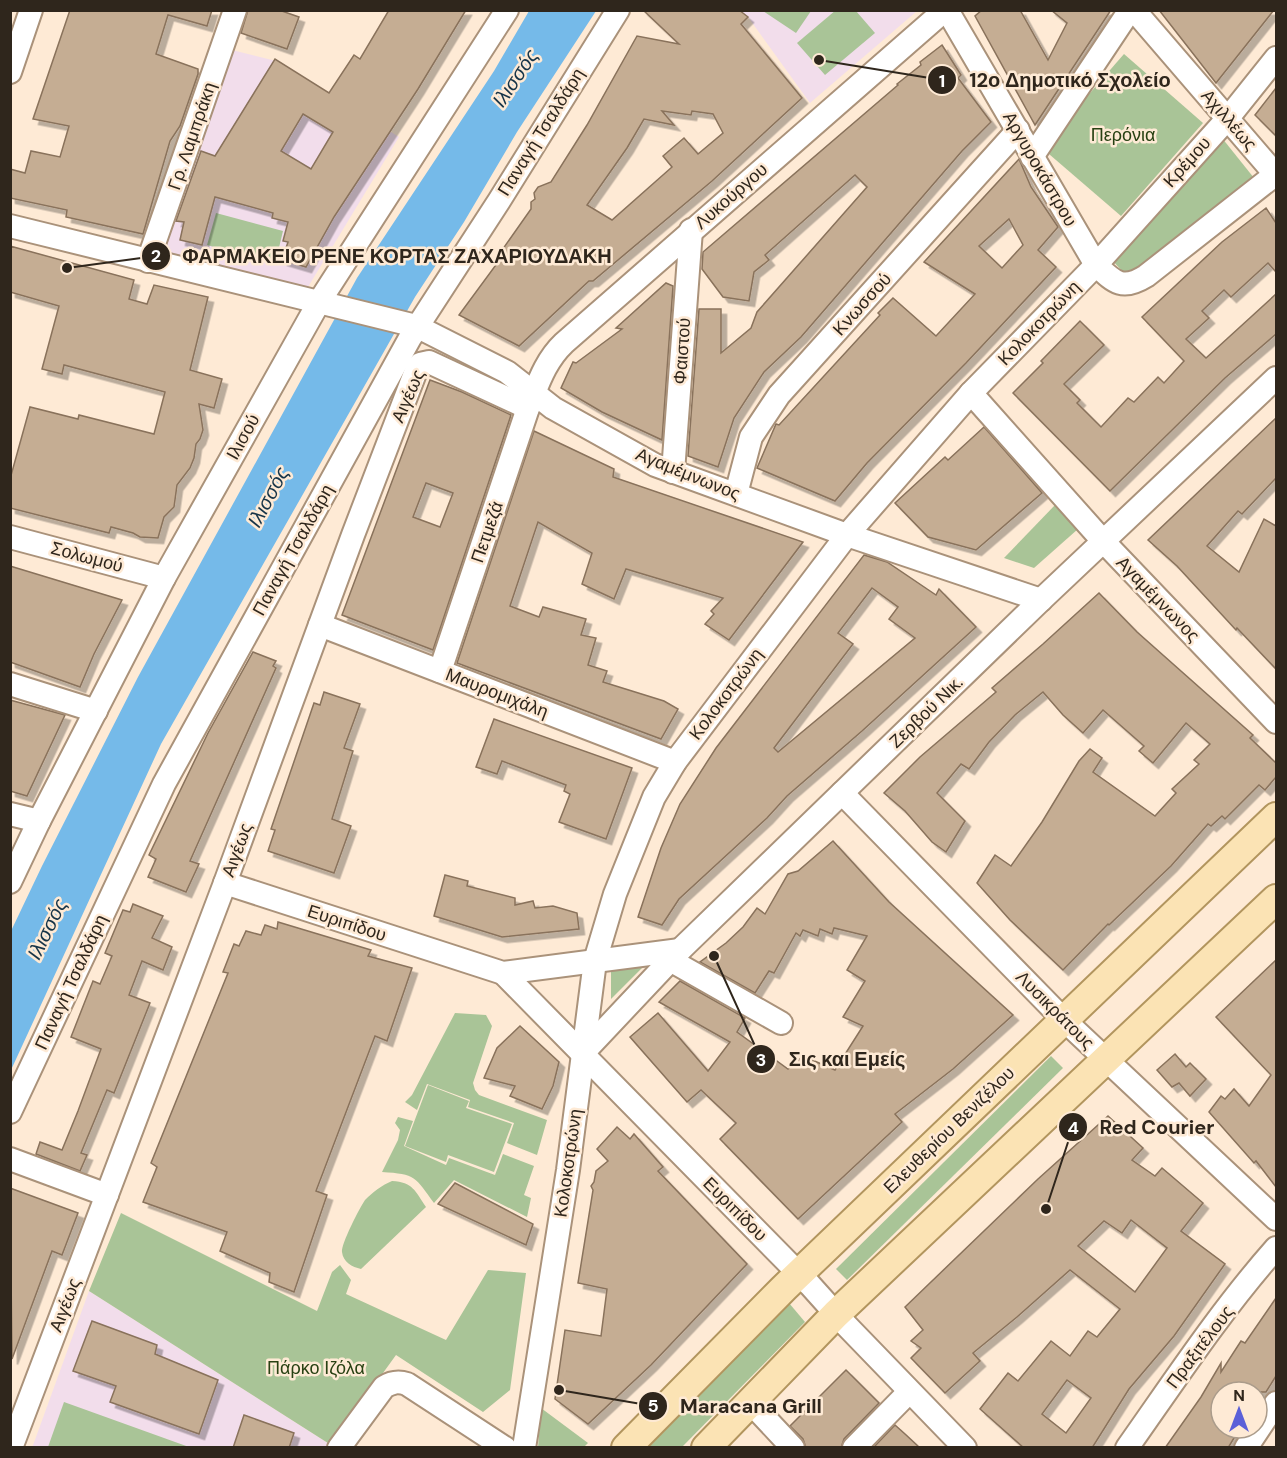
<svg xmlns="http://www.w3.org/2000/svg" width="1287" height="1458" viewBox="0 0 1287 1458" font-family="'DM Sans',sans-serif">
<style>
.education{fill:#f2ddeb}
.green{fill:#a9c497}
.water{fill:#75bae9}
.building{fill:#c5ad93;stroke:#89725b;stroke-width:1.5;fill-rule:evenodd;filter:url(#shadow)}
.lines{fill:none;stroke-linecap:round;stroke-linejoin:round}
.minor-casing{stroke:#aa927a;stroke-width:26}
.major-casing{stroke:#b2955e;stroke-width:32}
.minor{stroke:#fff;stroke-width:22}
.major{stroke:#fbe3b4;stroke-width:28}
.labels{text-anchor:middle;stroke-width:5;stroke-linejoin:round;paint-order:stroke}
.street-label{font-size:18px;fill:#2f261c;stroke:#feead5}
.park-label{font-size:18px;fill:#284113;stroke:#feead5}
.water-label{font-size:20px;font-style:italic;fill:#163448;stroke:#feead5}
.leader{fill:none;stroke:#2f261c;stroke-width:2}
.callout-dot{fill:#2f261c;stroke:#feead5;stroke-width:2}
.mark-label{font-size:18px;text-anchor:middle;font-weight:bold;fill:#fff}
.callout-label{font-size:20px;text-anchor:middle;font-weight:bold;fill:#2f261c;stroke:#feead5;stroke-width:5;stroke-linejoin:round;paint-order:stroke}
</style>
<defs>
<filter id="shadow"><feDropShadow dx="5.5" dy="5.5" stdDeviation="0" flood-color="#0004"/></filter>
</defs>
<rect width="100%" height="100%" fill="#feead5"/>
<g class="education">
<path d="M739,11H917L810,103L748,17Z"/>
<path d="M228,49L280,62L399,137L308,287L159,250Z"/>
<path d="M89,1291L331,1445L328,1448H32Z"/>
</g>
<g class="green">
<path d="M836,10L856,11L875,33L825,75L797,43Z"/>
<path d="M763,11H811L796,33Z"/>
<path d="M1124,54L1203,123L1121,216L1042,148Z"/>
<path d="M1222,138L1258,183L1128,277L1108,256Z"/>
<path d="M216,213L283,231L275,264L207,245Z"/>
<path d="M1056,504L1078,529L1034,568L1004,558Z"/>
<path d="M645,965L611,999V970Z"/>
<path d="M455,1013L486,1015L492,1026L473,1083L475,1090L479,1095L547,1120L537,1155L507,1143L514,1123L468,1107L470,1100L427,1084L417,1110L405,1102L412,1095Z"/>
<path d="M1051,1056L1063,1068L847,1280L836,1269Z"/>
<path d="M428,1085L469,1101L466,1108L512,1124L494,1172L448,1155L446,1162L405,1146Z"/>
<path d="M398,1117L413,1121L404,1146L446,1165L449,1158L495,1175L503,1154L534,1166L524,1195L531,1198L527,1217L454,1180L434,1203C415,1177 416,1174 382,1172L398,1140L400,1130L395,1123Z"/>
<path d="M392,1181C413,1182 415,1191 426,1207L361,1269C352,1267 343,1262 342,1252C341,1244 360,1207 365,1200C373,1192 382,1185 392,1181Z"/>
<path d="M121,1213L317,1311L332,1272L340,1265L351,1280L346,1294L446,1340L488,1270L526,1273L510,1390L483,1412L396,1355L331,1445L89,1291Z"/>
<path d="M789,1303L805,1322L682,1447L648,1448Z"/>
<path d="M64,1402L189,1447H48Z"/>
<path d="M541,1408L588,1443L584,1447L538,1448Z"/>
</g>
<path class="water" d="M529,11H596L517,132L464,222L415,297L161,744L11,1070V931L42,866L138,677L357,278L494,71Z"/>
<g class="building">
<path d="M70,10H212L207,26L168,15L156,54L198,69V74L180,126L170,141L143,234L66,217L67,210L10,198V169L25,173L31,151L60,157L69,126L33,119Z"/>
<path d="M248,10H279L299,17L287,49L241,33Z"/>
<path d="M389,10H466L418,89L334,217L306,267L282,260L288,242L283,241L288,222L272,218L273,213L215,197L202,245L180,240L184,222L176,221L201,151L215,156L275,59L329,93L354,55L360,59ZM303,114L333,132L311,169L281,151Z"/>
<path d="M643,10H739L748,17L741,24L802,98L712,181L593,281H589L519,346L459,315L504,254L500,253L531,209V202L535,199L534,193L538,187L551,182L587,125L637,36L679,44ZM662,111L691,115L692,111L713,114L723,133L698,154L684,138L663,156L672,167L612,220L587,205L627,148L644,119L674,125Z"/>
<path d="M982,10H1020L1048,60L1067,23L1051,10H1111L1035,125L975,16Z"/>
<path d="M1159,10H1274L1216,83Z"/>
<path d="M942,45L961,75L958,78L991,122L962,151L801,337L764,372L734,418L718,467L688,456L699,309H721V353L751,328L757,312L867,187L855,175L765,255L769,260L754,272L749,301L723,297L702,269L703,252L898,85L897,84L921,65L920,62Z"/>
<path d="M1276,88V136L1255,115Z"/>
<path d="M1019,159L1031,187L1058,227L1038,250L1056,267L966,363L867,463L835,501L757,468L776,424L779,425L880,315L878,313L893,298L936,336L975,294L924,262ZM1009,219L1023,245L1002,268L979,246Z"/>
<path d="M1266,208L1276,223V272L1268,263L1231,297L1224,290L1202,311L1209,318L1186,339L1206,358L1276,294V334L1225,378L1110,491L1013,393L1043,363L1041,361L1080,321L1104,345L1064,384L1080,400L1077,403L1101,427L1128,398L1134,402L1158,377L1164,383L1184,361L1142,317L1222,242Z"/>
<path d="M10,246L134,280L129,299L147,304L154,285L208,297L190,370L222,379L214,408L199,404L203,430L200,439L196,444L194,458L190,468L177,485L174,507L164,517L158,538L140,537L133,533L111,527L109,533L10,508V479L30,407L78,419L79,415L154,434L165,392L64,365L62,374L42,369L59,306L10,292Z"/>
<path d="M666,283L673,286L662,440L602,412L561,388L573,362L576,363L622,329L616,328Z"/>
<path d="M430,380L462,392L511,415L433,650L342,615ZM426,483L453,493L440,527L413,517Z"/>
<path d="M1276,418V478L1242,514L1238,511L1207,546L1239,572L1264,519L1276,526V669L1237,628L1236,630L1177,566L1148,540Z"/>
<path d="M984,427L1042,493L976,550L928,537L895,503L945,457L948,460Z"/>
<path d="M534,431L614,469L613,477L803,542L729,640L705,624L714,614L711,611L723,598L626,569L614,599L582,584L592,553L538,522L510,606L539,617L543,607L586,619L581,635L596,638L588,665L607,671L603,682L664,701L678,709L661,739L457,663Z"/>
<path d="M864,555L887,562L936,595L939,589L976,627L862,731L787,796L767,818L679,899L662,925L638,917L661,848L680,804L716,748ZM872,588L898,607L889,619L915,638L778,752L774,748L853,644L838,633Z"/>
<path d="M10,566L122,600L94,654L80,687L10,662Z"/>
<path d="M1099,593L1137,632L1253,735L1250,738L1276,763V777L1265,790L1259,785L1225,819L1222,816L1211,826L1208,824L1171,866L1109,925L1108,924L1063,970L1010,920L977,883L995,855L1011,866L1042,822L1079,761L1090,749L1102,758L1093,772L1155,816L1176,793L1172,789L1199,764L1194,760L1210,744L1186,723L1153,763L1139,751L1144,746L1103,710L1083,733L1063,715L1043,692L1015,715L989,742L969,769L961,764L937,793L965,821L946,852L932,842L905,811L884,793L920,757L996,692L992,688L1043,644Z"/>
<path d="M253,652L276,661L273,666L276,668L190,861L199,864L186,892L148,877L156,859L149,855L208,733Z"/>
<path d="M324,692L360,704L344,748L353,751L332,819L351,826L334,873L268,851L275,830L271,829L314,703L320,705Z"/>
<path d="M10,700L65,715L27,796L10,791Z"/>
<path d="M494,719L632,768L606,839L559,822L570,794L564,791L566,785L502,761L497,774L476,767Z"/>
<path d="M833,841L889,902L1013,1015L953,1069L895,1114L902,1122L798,1219L720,1139L736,1123L701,1090L687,1102L630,1037L658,1013L708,1071L730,1042L659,1002L680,981L745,1018L737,1032L788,1069L803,1056L835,1070L863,1026L843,1017L865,981L847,970L867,936L834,928L832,934L820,929L818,936L803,930L800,936L796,933L774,973L769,971L755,993L700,962L726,943L743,927L757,908L765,914L788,874L798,871Z"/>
<path d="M445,875L468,881L467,886L515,898V905L533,901L535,908L553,906L577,913L579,929L502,937L434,916Z"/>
<path d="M133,904L163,916L152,938L172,947L163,970L142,961L129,995L150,1003L114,1093L107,1090L81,1153L87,1155L80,1171L36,1154L40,1142L62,1150L78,1111L101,1049L71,1037L93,981L100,984L112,956L105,953L123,910L130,912Z"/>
<path d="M278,922L371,950L368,956L412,968L387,1041L375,1036L316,1191L327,1195L294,1292L269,1282L270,1273L220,1251L227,1232L143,1202L157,1167L151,1163L228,973L223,972L234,944L239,946L246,931L261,935L265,925L277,929Z"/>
<path d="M1276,960V1187L1256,1161L1254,1163L1209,1112L1221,1096L1225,1099L1234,1089L1249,1106L1271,1075L1216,1017Z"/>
<path d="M520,1026L559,1062L553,1086L542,1109L510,1096L515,1086L484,1078L497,1048Z"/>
<path d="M1175,1054L1186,1067L1190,1063L1206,1079L1190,1096L1179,1083L1172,1087L1157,1070Z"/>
<path d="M1108,1116L1143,1148L1132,1160L1155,1176L1162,1168L1203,1203L1181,1231L1225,1264L1174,1336L1129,1389L1092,1448H1024L980,1409L1008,1373L1018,1381L1051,1341L1070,1356L1088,1331L1097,1337L1120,1309L1070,1270L1017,1317L973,1353L980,1361L945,1393L911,1358L921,1348L911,1341L923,1330L905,1307L1038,1179ZM1131,1220L1167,1248L1135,1292L1078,1246L1104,1221L1122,1233ZM1067,1380L1091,1398L1066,1433L1042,1414Z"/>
<path d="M617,1127L630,1139L634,1134L663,1167L658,1171L747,1264L651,1365L588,1424L555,1399L565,1330L601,1336L607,1289L578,1283L593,1190L591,1186L594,1182L596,1171L608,1161L597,1149Z"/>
<path d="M455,1183L533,1224L526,1245L438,1204Z"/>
<path d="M10,1188L78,1213L62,1255L52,1251L12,1359Z"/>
<path d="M1276,1298V1376L1266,1392H1221V1428H1240L1228,1448H1165L1201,1397L1221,1363V1372L1241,1341L1245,1343Z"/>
<path d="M92,1321L157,1345L155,1354L218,1380L199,1434L110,1402L116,1386L73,1371Z"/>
<path d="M846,1370L879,1403L844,1439L841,1448H806L803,1439L790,1426Z"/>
<path d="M244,1415L294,1433L289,1448H233Z"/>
<path d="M895,1425L905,1434L920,1448H873Z"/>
</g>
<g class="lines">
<g class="minor-casing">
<g id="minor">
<path d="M947,10L1096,265C1114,282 1122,291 1146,276L1276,174"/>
<path d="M1134,10L1276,175"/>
<path d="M10,72L31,10"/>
<path d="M1032,157L1130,10"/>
<path d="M10,226L416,326L507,372L553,408L655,465L847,535L1041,600"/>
<path d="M148,261L235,10"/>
<path d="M971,393L1103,541L1276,722"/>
<path d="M673,472L691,230"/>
<path d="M736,494L751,437L779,395L1018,130"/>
<path d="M10,537L164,578"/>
<path d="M320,625L675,762"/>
<path d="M440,671L528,408C538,384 545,361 564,343L945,10"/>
<path d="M10,684L96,711"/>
<path d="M842,793L1064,1020L1276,1219"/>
<path d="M10,814L39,821"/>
<path d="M10,882L39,821L164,578L319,302L507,10"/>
<path d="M225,883L503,973L680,950"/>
<path d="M670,960L781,1023"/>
<path d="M503,973L810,1285L845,1324L965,1448"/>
<path d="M582,1054L680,950L1041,600L1276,378"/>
<path d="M10,1112L164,784L410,338L499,201L618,10"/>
<path d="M10,1159L107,1195"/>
<path d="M750,1402L793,1448"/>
<path d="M11,1448L225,883L353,535L417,368L420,364L429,362L528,408"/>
<path d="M339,1448L384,1387C392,1382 398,1381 407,1384L505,1448"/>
<path d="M524,1448L568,1170L595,961L615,894L654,797L675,762L847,535L971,393L1096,265L1228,118L1276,58"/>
<path d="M854,1448L909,1392"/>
<path d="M1127,1448C1175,1380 1221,1310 1276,1248"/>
<path d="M1246,1448L1276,1403"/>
</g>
</g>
<g class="major-casing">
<g id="major">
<path d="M626,1448L784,1288L1276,817"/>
<path d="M706,1448L836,1314L1276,899"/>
</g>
</g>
<use href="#minor" class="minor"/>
<use href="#major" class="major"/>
</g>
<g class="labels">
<g class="street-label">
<text transform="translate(1229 120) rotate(49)" y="6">Αχιλλέως</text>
<text transform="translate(541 132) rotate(-58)" y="6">Παναγή Τσαλδάρη</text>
<text transform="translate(192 136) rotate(-71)" y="6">Γρ. Λαμπράκη</text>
<text transform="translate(1187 162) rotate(-48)" y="6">Κρέμου</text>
<text transform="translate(1040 169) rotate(60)" y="6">Αργυροκάστρου</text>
<text transform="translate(731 196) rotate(-41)" y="6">Λυκούργου</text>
<text transform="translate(862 304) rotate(-48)" y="6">Κνωσσού</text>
<text transform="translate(1039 323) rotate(-46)" y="6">Κολοκοτρώνη</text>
<text transform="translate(682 351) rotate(-86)" y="6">Φαιστού</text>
<text transform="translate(408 396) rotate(-66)" y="6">Αιγέως</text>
<text transform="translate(243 437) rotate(-61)" y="6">Ιλισού</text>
<text transform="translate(688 474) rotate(22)" y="6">Αγαμέμνωνος</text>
<text transform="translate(487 532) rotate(-71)" y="6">Πετμεζά</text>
<text transform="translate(293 550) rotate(-61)" y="6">Παναγή Τσαλδάρη</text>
<text transform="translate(87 557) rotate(15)" y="6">Σολωμού</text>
<text transform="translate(1158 599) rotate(46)" y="6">Αγαμέμνωνος</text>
<text transform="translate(497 693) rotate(21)" y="6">Μαυρομιχάλη</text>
<text transform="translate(726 694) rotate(-53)" y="6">Κολοκοτρώνη</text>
<text transform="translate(926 712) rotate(-44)" y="6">Ζερβού Νικ.</text>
<text transform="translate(237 850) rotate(-70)" y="6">Αιγέως</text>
<text transform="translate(347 923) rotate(18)" y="6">Ευριπίδου</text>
<text transform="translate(71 982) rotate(-65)" y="6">Παναγή Τσαλδάρη</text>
<text transform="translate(1055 1010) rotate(45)" y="6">Λυσικράτους</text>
<text transform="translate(949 1130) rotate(-44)" y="6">Ελευθερίου Βενιζέλου</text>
<text transform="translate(568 1163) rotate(-82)" y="6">Κολοκοτρώνη</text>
<text transform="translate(735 1209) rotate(45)" y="6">Ευριπίδου</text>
<text transform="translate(65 1305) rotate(-69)" y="6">Αιγέως</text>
<text transform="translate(1200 1347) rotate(-53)" y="6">Πραξιτέλους</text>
</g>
<g class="park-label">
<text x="1123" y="141">Περόνια</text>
<text x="316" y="1374">Πάρκο Ιζόλα</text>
</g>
<g class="water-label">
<text transform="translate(515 78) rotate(-56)" y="7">Ιλισσός</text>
<text transform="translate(268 497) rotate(-62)" y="7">Ιλισσός</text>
<text transform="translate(47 929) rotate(-64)" y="7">Ιλισσός</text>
</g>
</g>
<path class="leader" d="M819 60L942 80M67 268L156 256M714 956L761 1059M1046 1209L1073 1127M559 1390L653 1406"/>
<g class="callout-dot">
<circle cx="819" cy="60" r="6"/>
<circle cx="67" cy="268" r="6"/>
<circle cx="714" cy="956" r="6"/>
<circle cx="1046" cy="1209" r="6"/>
<circle cx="559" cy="1390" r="6"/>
<circle cx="942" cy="80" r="15"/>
<circle cx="156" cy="256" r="15"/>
<circle cx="761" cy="1059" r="15"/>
<circle cx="1073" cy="1127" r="15"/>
<circle cx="653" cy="1406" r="15"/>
</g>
<g class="mark-label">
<text x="942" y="87">1</text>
<text x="156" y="262">2</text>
<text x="761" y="1066">3</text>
<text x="1073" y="1134">4</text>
<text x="653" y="1412">5</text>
</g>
<g class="callout-label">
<text x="1070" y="87">12ο Δημοτικό Σχολείο</text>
<text x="397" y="263">ΦΑΡΜΑΚΕΙΟ ΡΕΝΕ ΚΟΡΤΑΣ ΖΑΧΑΡΙΟΥΔΑΚΗ</text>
<text x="847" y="1066">Σις και Εμείς</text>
<text x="1157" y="1134">Red Courier</text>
<text x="751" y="1413">Maracana Grill</text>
</g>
<rect width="1287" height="1458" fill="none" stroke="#2f261c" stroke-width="24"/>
<g transform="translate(1239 1410)"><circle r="28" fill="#feead5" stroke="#ab9c8b" stroke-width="1.5"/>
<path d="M0-4.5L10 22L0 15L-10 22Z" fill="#5b60d8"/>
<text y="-9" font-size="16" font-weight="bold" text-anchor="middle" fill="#2f261c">N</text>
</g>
</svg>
